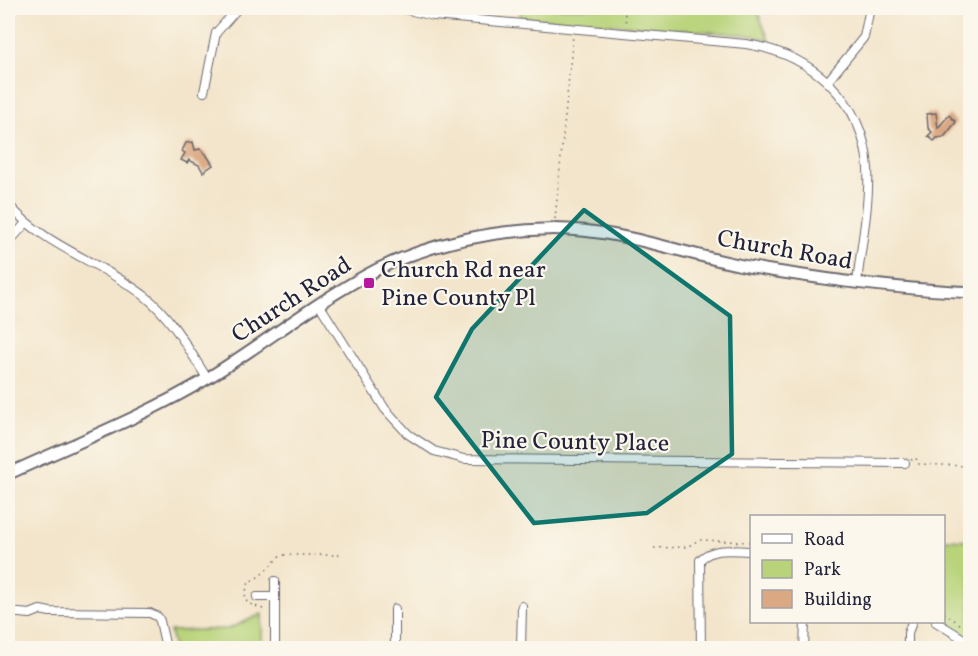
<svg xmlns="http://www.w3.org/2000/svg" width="978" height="656" viewBox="0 0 978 656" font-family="Vollkorn,serif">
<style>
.green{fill:#b8d379;stroke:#6d7a5a;stroke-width:1.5}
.building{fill:#daa882}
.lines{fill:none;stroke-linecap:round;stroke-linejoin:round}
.street-casing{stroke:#6b666d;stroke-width:10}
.secondary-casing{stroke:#6b666d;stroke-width:14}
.path{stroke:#6b666d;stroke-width:1.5;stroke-dasharray:1.5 4.5;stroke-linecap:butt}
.street{stroke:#fff;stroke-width:8}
.secondary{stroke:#fff;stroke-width:10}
.marked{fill:#0f766e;fill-opacity:0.2;stroke:#0f766e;stroke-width:4.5;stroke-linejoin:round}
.poi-dot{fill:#b5179e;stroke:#fbf7ec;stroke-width:2}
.labels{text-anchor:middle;stroke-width:4.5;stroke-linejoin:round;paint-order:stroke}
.street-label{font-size:24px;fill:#22223b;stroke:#fbf7ec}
.poi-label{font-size:24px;fill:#22223b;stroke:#fbf7ec;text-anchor:start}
</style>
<rect width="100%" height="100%" fill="#fbf7ec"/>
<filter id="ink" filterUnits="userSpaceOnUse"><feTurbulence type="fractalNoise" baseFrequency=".0167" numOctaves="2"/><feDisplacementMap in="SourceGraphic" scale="12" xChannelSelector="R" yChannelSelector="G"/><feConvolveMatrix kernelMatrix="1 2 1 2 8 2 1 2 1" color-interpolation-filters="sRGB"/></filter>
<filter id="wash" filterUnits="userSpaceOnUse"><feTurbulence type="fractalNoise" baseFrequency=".008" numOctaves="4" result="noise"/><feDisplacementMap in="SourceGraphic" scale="24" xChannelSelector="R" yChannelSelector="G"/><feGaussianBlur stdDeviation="1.35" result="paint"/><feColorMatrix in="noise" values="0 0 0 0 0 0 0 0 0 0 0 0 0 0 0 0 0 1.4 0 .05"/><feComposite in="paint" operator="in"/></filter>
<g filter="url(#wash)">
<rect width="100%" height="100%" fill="#f3e5cb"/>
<g class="green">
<path d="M521,8H756L769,40L749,35L520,17Z"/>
<path d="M944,539L970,540V639L944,621Z"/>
<path d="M262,614V648H174L170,631L228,629Z"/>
</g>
<g id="blocks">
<g class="building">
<path d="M936,113L938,128L949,115L956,122L944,137L937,138L934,141L928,136L932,132L928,128L927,114Z"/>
<path d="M193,142L195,150L200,149L206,154L213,165L203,172L199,165L189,160L187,163L181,160L185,153L182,151L186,143Z"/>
</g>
</g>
</g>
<g filter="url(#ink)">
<use href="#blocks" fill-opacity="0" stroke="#6b666d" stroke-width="1.5"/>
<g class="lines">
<g class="street-casing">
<g id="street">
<path d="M399,8L434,16L746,44C811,54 863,99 868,168C870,204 861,246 857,283"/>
<path d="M828,81L864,37L870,8"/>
<path d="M204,92L216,33L238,8"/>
<path d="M8,204C45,247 102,262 146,297C172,318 189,350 207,378"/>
<path d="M8,243L26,223"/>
<path d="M319,304L385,409L408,434L434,451L464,459L905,463"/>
<path d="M275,581V648"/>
<path d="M257,597H275"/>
<path d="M8,612L30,614L40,610L50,612L150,613L158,617L160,621L166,648"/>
<path d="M936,622L970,643"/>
<path d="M395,648V609"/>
<path d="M521,648L522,606"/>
<path d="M701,648L700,560C714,546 733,551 752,551"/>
<path d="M804,648L805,622"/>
<path d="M908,648V633L912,622"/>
</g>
</g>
<g class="secondary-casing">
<path id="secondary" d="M8,474C73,444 147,415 208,378C265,343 318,300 378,269C431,243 493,230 553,229C618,229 677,252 740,265C773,272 808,276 842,281C885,286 927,291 970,292"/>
</g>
<g class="path">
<path d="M624,8L626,24"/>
<path d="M555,219L573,35"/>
<path d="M911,460L916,458L918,464L970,466"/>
<path d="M654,548L687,547L699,540L752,542"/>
<path d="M263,609L247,603L245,594L249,582L260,576L281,555H340"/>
<path d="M944,613L970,631"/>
</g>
<use href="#street" class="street"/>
<use href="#secondary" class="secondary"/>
</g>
</g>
<path class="marked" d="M584,210L730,316L732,454L647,513L534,523L436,397L472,329Z"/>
<rect class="poi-dot" x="363" y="277" width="12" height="12" rx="3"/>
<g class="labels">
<g class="street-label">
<text transform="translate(785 249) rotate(10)" y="8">Church Road</text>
<text transform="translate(291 299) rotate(-33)" y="8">Church Road</text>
<text transform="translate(575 441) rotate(1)" y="8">Pine County Place</text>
</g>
<g class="poi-label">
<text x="381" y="277">Church Rd near<tspan x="381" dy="28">Pine County Pl</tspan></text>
</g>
</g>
<rect width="978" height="656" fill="none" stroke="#fbf7ec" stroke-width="30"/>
<rect x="750" y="515" width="195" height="108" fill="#fbf7ec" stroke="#a4a2a5" stroke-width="1.5"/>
<rect x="762" y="534" width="30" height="9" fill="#ffffff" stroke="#a4a2a5" stroke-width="1.5"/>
<text x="804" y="545" font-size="18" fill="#22223b">Road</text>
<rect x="762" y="560" width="30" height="18" fill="#b8d379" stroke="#a4a2a5" stroke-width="1.5"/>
<text x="804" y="575" font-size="18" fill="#22223b">Park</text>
<rect x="762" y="590" width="30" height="18" fill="#daa882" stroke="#a4a2a5" stroke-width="1.5"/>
<text x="804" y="605" font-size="18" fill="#22223b">Building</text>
</svg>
